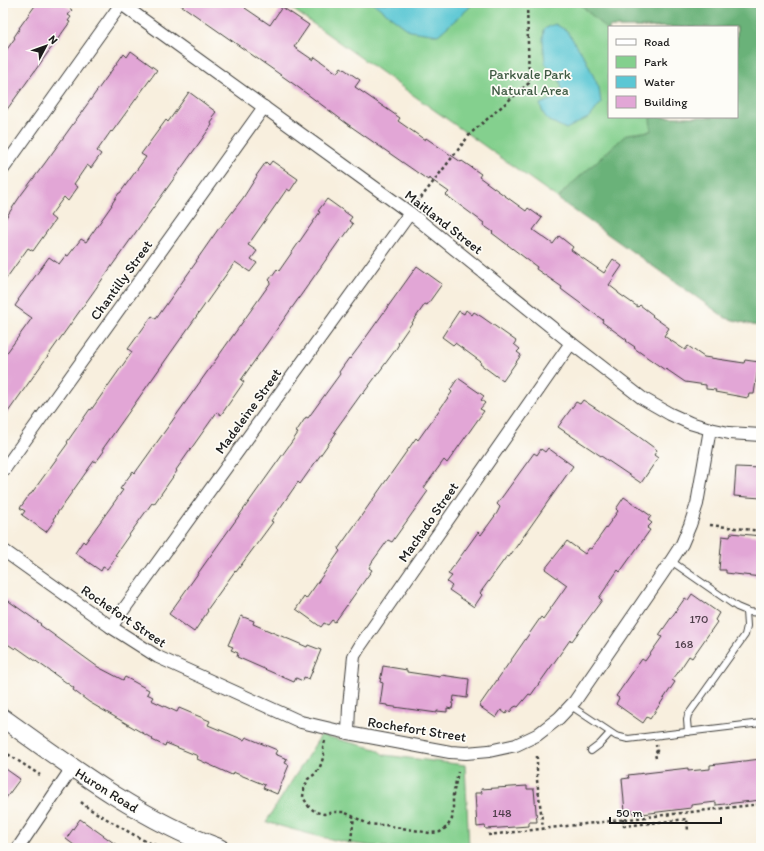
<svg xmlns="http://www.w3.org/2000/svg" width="764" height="851" viewBox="0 0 764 851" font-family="Itim,sans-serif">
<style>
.green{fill:#84d08e;stroke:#507655;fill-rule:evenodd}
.forest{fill:#6bb279;stroke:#44674a}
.water{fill:#5bc7d4;stroke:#3c7278}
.building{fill:#e2a6d6}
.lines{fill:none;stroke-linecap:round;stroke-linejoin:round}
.service-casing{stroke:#3d3c39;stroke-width:8}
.minor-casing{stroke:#3d3c39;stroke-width:14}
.secondary-casing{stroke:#3d3c39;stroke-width:20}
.path{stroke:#3d3c39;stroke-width:2.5;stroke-dasharray:3 3;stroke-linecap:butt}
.service{stroke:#fff;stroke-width:6}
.minor{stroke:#fff;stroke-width:12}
.secondary{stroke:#fff;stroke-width:18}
.labels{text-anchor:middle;stroke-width:3.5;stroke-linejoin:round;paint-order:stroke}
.number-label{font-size:12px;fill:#4e3e4a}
.park-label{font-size:14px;fill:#405b44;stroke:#fdfcf7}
.street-label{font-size:14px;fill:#1c1c1c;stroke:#fdfcf7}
</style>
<rect width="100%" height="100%" fill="#fdfcf7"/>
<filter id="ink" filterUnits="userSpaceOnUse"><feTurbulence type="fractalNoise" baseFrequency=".025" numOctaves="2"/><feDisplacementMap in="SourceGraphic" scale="8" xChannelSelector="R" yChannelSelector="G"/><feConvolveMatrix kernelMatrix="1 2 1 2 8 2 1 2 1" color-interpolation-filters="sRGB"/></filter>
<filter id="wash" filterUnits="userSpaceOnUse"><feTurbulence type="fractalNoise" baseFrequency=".012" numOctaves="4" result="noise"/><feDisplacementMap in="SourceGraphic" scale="16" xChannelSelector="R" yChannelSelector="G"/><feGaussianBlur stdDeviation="0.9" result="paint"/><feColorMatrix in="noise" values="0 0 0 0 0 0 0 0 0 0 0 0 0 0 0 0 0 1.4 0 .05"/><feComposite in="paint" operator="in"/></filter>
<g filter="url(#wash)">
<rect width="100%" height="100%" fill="#f8efde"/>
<g class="green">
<path d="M284,3H761V327L726,318ZM609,27H737V117H609Z"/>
<path d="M321,735L376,749L384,755L465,765L469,848C432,849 393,849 356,844C325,839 295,830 266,822Z"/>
</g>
<path class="forest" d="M579,3H761V327L726,318L558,199L565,190L627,134L651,131L650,117H737V27H609V32Z"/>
<g class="water">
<path d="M373,3H472L469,8L438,35L410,31Z"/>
<path d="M555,24L567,31L585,58L599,88L601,103L590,117L566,129L548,120L543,113L540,104L563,95L560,81L545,63L543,40L544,29Z"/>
</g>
<g id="blocks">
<g class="building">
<path d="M37,3H62L72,10L68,15L71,17L68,21L70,22L3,115V55L15,38L14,37L20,28H19Z"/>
<path d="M178,3H249L245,8L270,25L282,7L309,25L294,47L313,60L315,57L337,73L341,67L360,80L355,87L400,118L398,121L425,140L426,138L461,162L462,161L481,174L479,177L526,211L528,208L542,218L533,230L553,244L559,236L573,247L571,250L604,273L613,259L622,266L609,285L618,292V293L638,307L640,305L653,315L652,316L669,328L664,336L685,350L688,346L704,357L744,363L745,360L759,362L754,394H749L748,398L715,392L716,390L706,389V385L685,382L666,369L665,370L634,348L635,347L626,341L627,340L602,322L603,320L569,295L561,289L562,287L536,269L537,267L492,233L493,232L483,225L484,223L446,195L449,192L429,178L428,180L346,123L295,85Z"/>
<path d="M131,51L157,70L112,132L111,131L97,151L101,154L91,168L87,165L74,184L78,187L68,201L64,197L50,216L55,220L33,251L28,248L3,283V222L21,195L45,163L122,56V57L124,54L127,57Z"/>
<path d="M189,92L216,112L212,117L214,119L211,123L212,125L3,419V358L32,318L15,306L19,300H18L49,257L59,264L66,255L68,256L81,239L86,242L112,205H111L119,193H120L146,157L141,154L166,120L168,122Z"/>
<path d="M272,161L298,179L290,191L287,189L248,245L257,251L251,259L257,263L250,272L235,262L102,450L104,451L96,462L94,461L53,519L55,520L46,532L22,515L25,511L20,508L30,494H31L68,443L67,442L90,409L91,410L132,352L128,349L152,316L156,319L197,261H196L219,228H220L243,198L257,176H256L266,162L269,165Z"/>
<path d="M327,199L352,217L349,221L353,224L343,238L342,237L241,380L244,382L221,415L217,412L176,470L177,471L154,504L152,503L129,535L115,555L117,556L107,569L103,567L101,571L75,553L83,541L85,543L123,490L120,489L133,471L135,473L200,382L271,282L269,280L277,269L279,271L320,212L318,211Z"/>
<path d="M417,266L442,284L427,305L425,304L398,343L399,344L396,349L363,394L362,393L334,432L336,433L300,484L298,482L271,521L273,522L236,572L235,571L207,610L208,611L194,632L169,614L298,433L296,432L306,417L308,418L340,374L339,372L349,358L350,359L359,347Z"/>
<path d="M466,310L472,315L474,312L482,317L516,341L514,344L520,349L517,352L521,355L503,381L480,364L481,362L455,343L453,345L442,337L459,311L464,314Z"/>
<path d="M458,378L484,396L481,400L485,403L480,409L484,411L447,463L444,460L428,482L424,488L428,491L392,542L388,540L372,562L369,568L372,570L335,622L332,620L328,625L324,623L321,627L296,609L304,597L306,599L340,551L338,549L416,438L418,440L452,392L450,390Z"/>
<path d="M583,400L638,436L657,450L654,455L658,458L641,483L558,427L576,402L580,404Z"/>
<path d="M548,448L573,466L509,557L507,556L480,593L482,595L474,607L449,590L452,586L447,582L452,576L448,574L478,532L481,535L497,513L500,507L497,504L534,453L537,455L541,449L545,452Z"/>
<path d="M736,467L761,468V498L734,496Z"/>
<path d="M624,497L651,516L648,520L652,523L647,528L650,530L620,572L618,570L603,592L599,598L602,600L572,641L570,640L531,695L529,694L518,707L516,706L515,707H514L510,712L508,711L506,714L501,710L496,718L479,706L541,617L543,619L567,585L545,569L567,541L585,554L589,548L591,549L618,511L616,509Z"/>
<path d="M731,533L761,536V577L726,573V570H719L722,536L730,537Z"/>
<path d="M692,594L719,613L715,620L717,622L692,658L689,656L677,674L672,680L675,682L650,719L647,717L643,723L616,704L619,698L616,696L642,659L645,661L662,637L659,635L685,598L688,600Z"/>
<path d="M3,597L41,624L40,625L98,667L123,680L125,677L149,690L147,694L153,697L151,700L177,712L179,708L210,721L208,725L244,740L246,737L277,750L275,754L287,759L285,763L289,765L277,794L263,788L265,785L233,772L232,775L197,759L198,756L166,743L165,746L152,740L153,739L89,702L73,690L74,688L16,647L15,649L3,641Z"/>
<path d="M241,616L254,621L253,624L307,647L308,645L321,650L309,679L304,677L303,681L296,678L294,682L237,657L238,653L231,650L233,647L228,645Z"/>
<path d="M383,666L407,670V672L440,677L441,675L469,679L467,698L454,696L452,709L447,708V712L437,711V713L387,706V705L380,704L383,683L380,682Z"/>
<path d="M761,759V800L716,805V802L691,805V808L634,815L633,811L625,812L622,779L629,778L628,775L688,768V771L710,769V765Z"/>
<path d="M3,767L20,779L3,802Z"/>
<path d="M527,786V789H534L537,822H529V826L486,829L485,826L477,827L475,793H482L481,789Z"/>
<path d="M80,819L121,848H78L66,839Z"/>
</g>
</g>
</g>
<g filter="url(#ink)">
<use href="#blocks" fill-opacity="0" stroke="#3d3c39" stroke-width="1"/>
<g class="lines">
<g class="service-casing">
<g id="service">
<path d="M671,561L737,607L749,612L761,613"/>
<path d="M571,706L616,736L628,739L761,723"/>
<path d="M688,732L687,720L688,715L745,635L747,626L746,611"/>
<path d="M591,751L599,745L610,733"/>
</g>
</g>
<g class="minor-casing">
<g id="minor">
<path d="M120,3L410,213L571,343L642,398L670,414L690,423L710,429L729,433L761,435"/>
<path d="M3,169L121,4"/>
<path d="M3,471L264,107"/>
<path d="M3,550L111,627L158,657L301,722L348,733L450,752L466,753L489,751L516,745L537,735L559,718L575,701L671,561L682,544L690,525L697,504L710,429"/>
<path d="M111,627L410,213"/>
<path d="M348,733L349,706L354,656L360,646L571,343"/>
<path d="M18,848L72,768"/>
</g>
</g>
<g class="secondary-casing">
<path id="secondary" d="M3,718C71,767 140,819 219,848"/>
</g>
<g class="path">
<path d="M417,203L471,133L529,83L527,3"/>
<path d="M710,525L761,531"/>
<path d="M325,741L323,748L324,755L320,767L315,774L308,779L304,789L303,797L309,807L316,812L324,814L334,812H344L368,824L378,825H385L430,833L440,832L447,827L452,819L453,808V795L458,772"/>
<path d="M3,751L40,775"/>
<path d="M537,756V780L543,828"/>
<path d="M656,758L655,754L657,751L656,745"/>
<path d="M81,802L88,808L141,839L162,848"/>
<path d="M623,819L624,826L687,819L688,831"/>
<path d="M488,835L761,804"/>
<path d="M350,847L354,817"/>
</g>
<use href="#service" class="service"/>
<use href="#minor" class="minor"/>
<use href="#secondary" class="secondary"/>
</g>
</g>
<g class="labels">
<g class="number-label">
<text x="699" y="623">170</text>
<text x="684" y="648">168</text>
<text x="502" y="817">148</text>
</g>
<g class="park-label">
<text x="530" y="79">Parkvale Park<tspan x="530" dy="16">Natural Area</tspan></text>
</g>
<g class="street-label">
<text transform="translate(444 222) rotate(38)" y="5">Maitland Street</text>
<text transform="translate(121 280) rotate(-54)" y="5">Chantilly Street</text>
<text transform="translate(248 411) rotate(-54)" y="5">Madeleine Street</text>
<text transform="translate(428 522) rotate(-55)" y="5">Machado Street</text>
<text transform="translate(124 616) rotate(34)" y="5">Rochefort Street</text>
<text transform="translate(417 729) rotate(9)" y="5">Rochefort Street</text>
<text transform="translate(107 790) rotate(32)" y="5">Huron Road</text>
</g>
</g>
<rect width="764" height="851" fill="none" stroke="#fdfcf7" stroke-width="16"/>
<rect x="608" y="26" width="130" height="92" fill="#fdfcf7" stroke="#a3a29f"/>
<rect x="616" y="39" width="20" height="6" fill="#ffffff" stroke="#a3a29f"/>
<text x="644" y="46" font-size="12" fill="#1c1c1c">Road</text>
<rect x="616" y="56" width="20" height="12" fill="#84d08e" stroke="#a3a29f"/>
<text x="644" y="66" font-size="12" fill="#1c1c1c">Park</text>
<rect x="616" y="76" width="20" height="12" fill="#5bc7d4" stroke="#a3a29f"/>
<text x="644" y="86" font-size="12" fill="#1c1c1c">Water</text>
<rect x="616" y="96" width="20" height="12" fill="#e2a6d6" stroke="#a3a29f"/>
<text x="644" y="106" font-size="12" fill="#1c1c1c">Building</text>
<g transform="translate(46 46) rotate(49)" stroke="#fdfcf7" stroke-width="3" paint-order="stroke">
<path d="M0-3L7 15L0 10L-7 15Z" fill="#1c1c1c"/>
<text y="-6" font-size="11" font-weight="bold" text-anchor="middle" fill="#1c1c1c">N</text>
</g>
<path d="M610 817v6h111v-6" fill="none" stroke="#1c1c1c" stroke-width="2"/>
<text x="616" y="817" font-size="12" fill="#1c1c1c" stroke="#fdfcf7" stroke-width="3" paint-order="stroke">50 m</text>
</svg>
